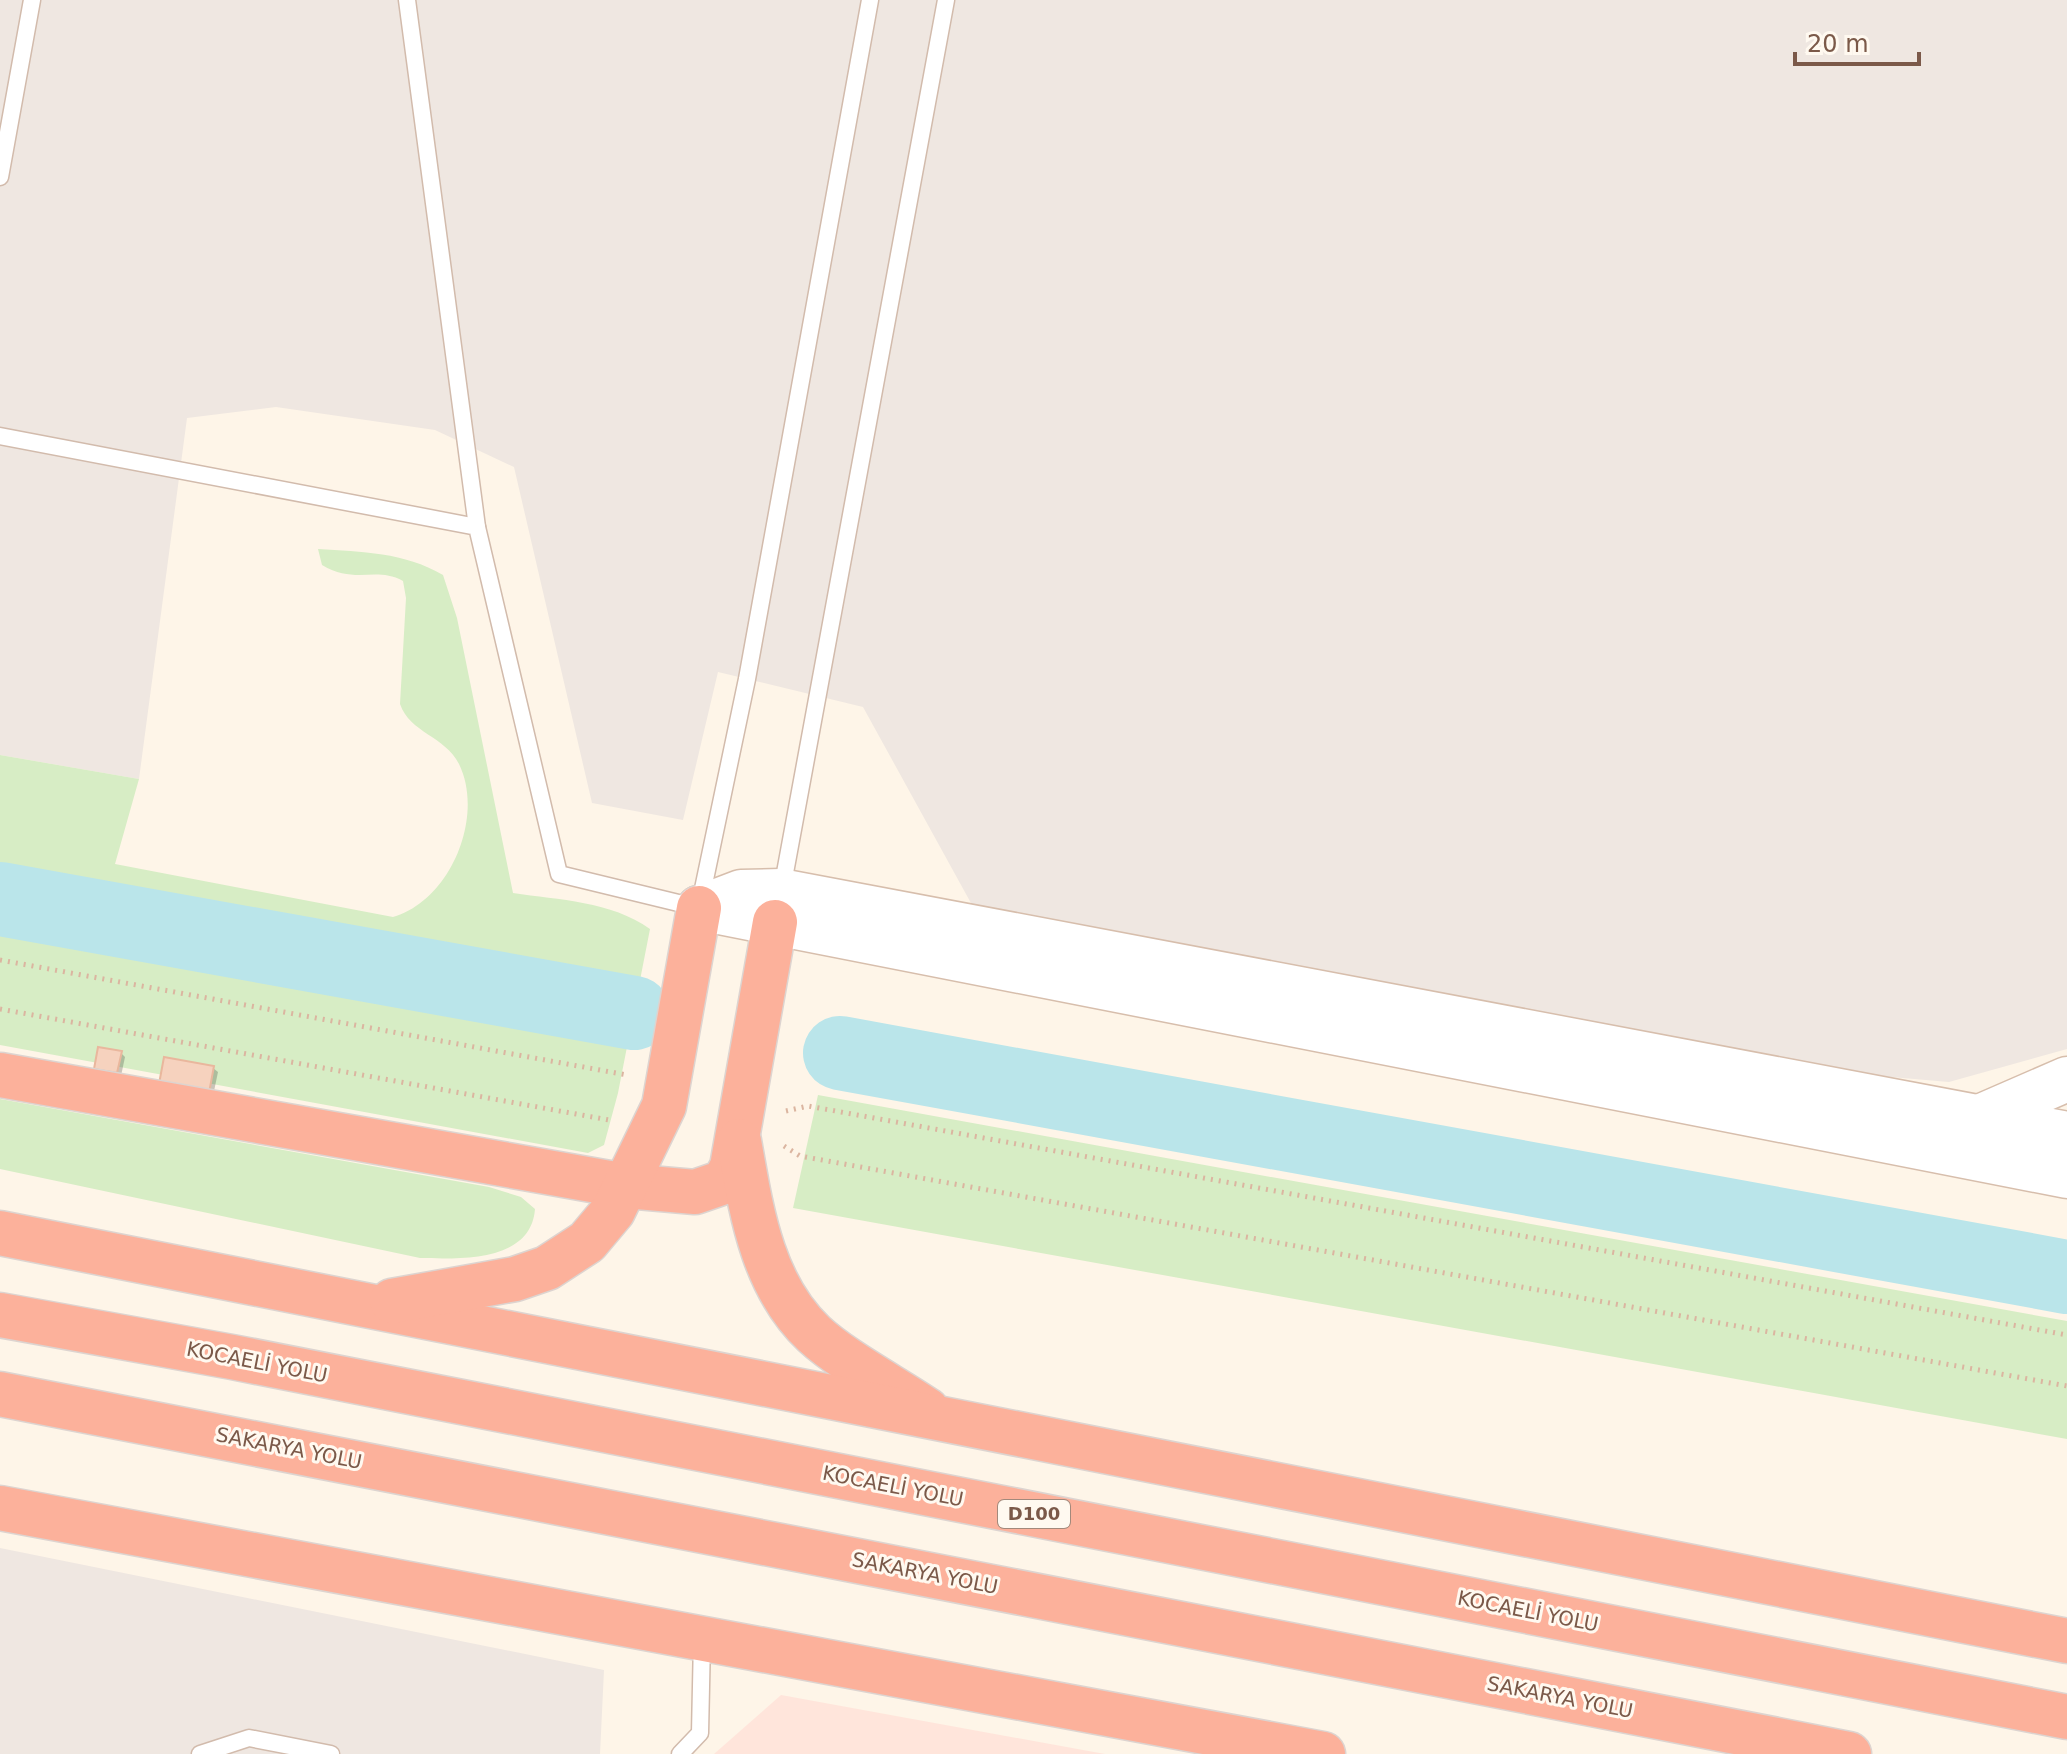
<svg xmlns="http://www.w3.org/2000/svg" width="2067" height="1754" viewBox="0 0 2067 1754" font-family="'DejaVu Sans',sans-serif">
<style>
.commercial{fill:#ffe5db}
.industrial{fill:#efe7e1}
.green{fill:#d7edc5}
.shadow{fill:#0003}
.lines{fill:none;stroke-linecap:round;stroke-linejoin:round}
.river{stroke:#bae5ea;stroke-width:74}
.building{fill:#f6d2be;stroke:#e9b79d;stroke-width:2}
.lane-casing{stroke:#d2bbac;stroke-width:19}
.secondary-casing{stroke:#d7beac;stroke-width:47}
.highway-casing{stroke:#ddd4d0;stroke-width:47}
.path{stroke:#dbb5a0;stroke-width:5;stroke-dasharray:2 6;stroke-linecap:butt}
.lane{stroke:#fff;stroke-width:16}
.secondary{stroke:#fff;stroke-width:44}
.highway{stroke:#fcb19b;stroke-width:44}
.labels{text-anchor:middle;stroke-width:6;stroke-linejoin:round;paint-order:stroke}
.shield{fill:#fff9f0;stroke:#a3897b;stroke-width:2}
.shield-label{font-size:18px;font-weight:bold;fill:#7b5949}
.street-label{font-size:20px;fill:#7b5949;stroke:#fff9f0}
</style>
<rect width="100%" height="100%" fill="#fef5e8"/>
<path class="commercial" d="M781,1695L1105,1754H714Z"/>
<g class="industrial">
<path d="M0,0H2067V1049L1949,1082L1810,1070L977,914L863,707L718,672L683,820L592,803L514,467L435,430L276,407L187,418L139,779L0,755Z"/>
<path d="M0,1548L604,1670L600,1754H0Z"/>
</g>
<g class="green">
<path d="M318,549C362,552 404,552 443,575L457,618L513,893C559,900 611,901 650,929L618,1093L604,1145L588,1153L0,1045V755L139,779L115,864L393,917C450,901 485,817 459,764C445,736 410,733 400,704L406,598L403,581C375,566 356,585 322,565Z"/>
<path d="M818,1095L2067,1321V1439L793,1208Z"/>
<path d="M0,1099L489,1187L521,1197L535,1209C531,1262 461,1259 420,1258L0,1169Z"/>
</g>
<g class="shadow">
<path d="M121,1053L125,1057L121,1076L96,1068Z"/>
<path d="M213,1068L218,1072L213,1096L161,1083Z"/>
</g>
<g class="lines">
<g class="river">
<path d="M0,899L634,1013"/>
<path d="M840,1053L2067,1277"/>
</g>
</g>
<g class="building">
<path d="M98,1047L122,1051L117,1073L94,1069Z"/>
<path d="M164,1057L214,1066L209,1093L159,1084Z"/>
</g>
<g class="lines">
<g class="lane-casing">
<g id="lane">
<path d="M407,0L477,527"/>
<path d="M0,177L32,0"/>
<path d="M0,436L477,527L559,874L699,908L747,679L870,0"/>
<path d="M782,889L946,0"/>
<path d="M200,1754L249,1738L331,1754"/>
<path d="M680,1754L700,1733L702,1640"/>
</g>
</g>
<g class="secondary-casing">
<g id="secondary">
<path d="M720,900L741,892L781,891L2067,1134"/>
<path d="M699,908L2067,1176"/>
<path d="M1975,1119L2067,1079"/>
</g>
</g>
<g class="highway-casing">
<g id="highway">
<path d="M0,1075L626,1186L695,1192L724,1182L732,1167L775,922"/>
<path d="M739,1141C751,1209 761,1284 814,1334C842,1360 893,1387 927,1410"/>
<path d="M0,1233L2067,1641"/>
<path d="M392,1301L515,1279L547,1268L587,1242L613,1211L664,1106L699,908"/>
<path d="M0,1315L232,1357L2067,1717"/>
<path d="M0,1394L1849,1754"/>
<path d="M0,1508L1323,1754"/>
</g>
</g>
<g class="path">
<path d="M0,960L627,1075"/>
<path d="M0,1009L609,1120"/>
<path d="M786,1111L808,1106L2067,1335"/>
<path d="M784,1146L800,1156L2067,1386"/>
</g>
<use href="#lane" class="lane"/>
<use href="#secondary" class="secondary"/>
<use href="#highway" class="highway"/>
</g>
<g class="labels">
<rect class="shield" x="998" y="1500" width="72" height="28" rx="6"/>
<g class="shield-label">
<text x="1034" y="1520">D100</text>
</g>
<g class="street-label">
<text transform="translate(257 1362) rotate(11)" y="7">KOCAELİ YOLU</text>
<text transform="translate(289 1448) rotate(11)" y="7">SAKARYA YOLU</text>
<text transform="translate(893 1486) rotate(11)" y="7">KOCAELİ YOLU</text>
<text transform="translate(925 1573) rotate(11)" y="7">SAKARYA YOLU</text>
<text transform="translate(1528 1611) rotate(11)" y="7">KOCAELİ YOLU</text>
<text transform="translate(1560 1697) rotate(11)" y="7">SAKARYA YOLU</text>
</g>
</g>
<path d="M1795 52v12h124v-12" fill="none" stroke="#7b5949" stroke-width="4"/>
<text x="1807" y="52" font-size="24" fill="#7b5949" stroke="#fff9f0" stroke-width="6" paint-order="stroke">20 m</text>
</svg>
